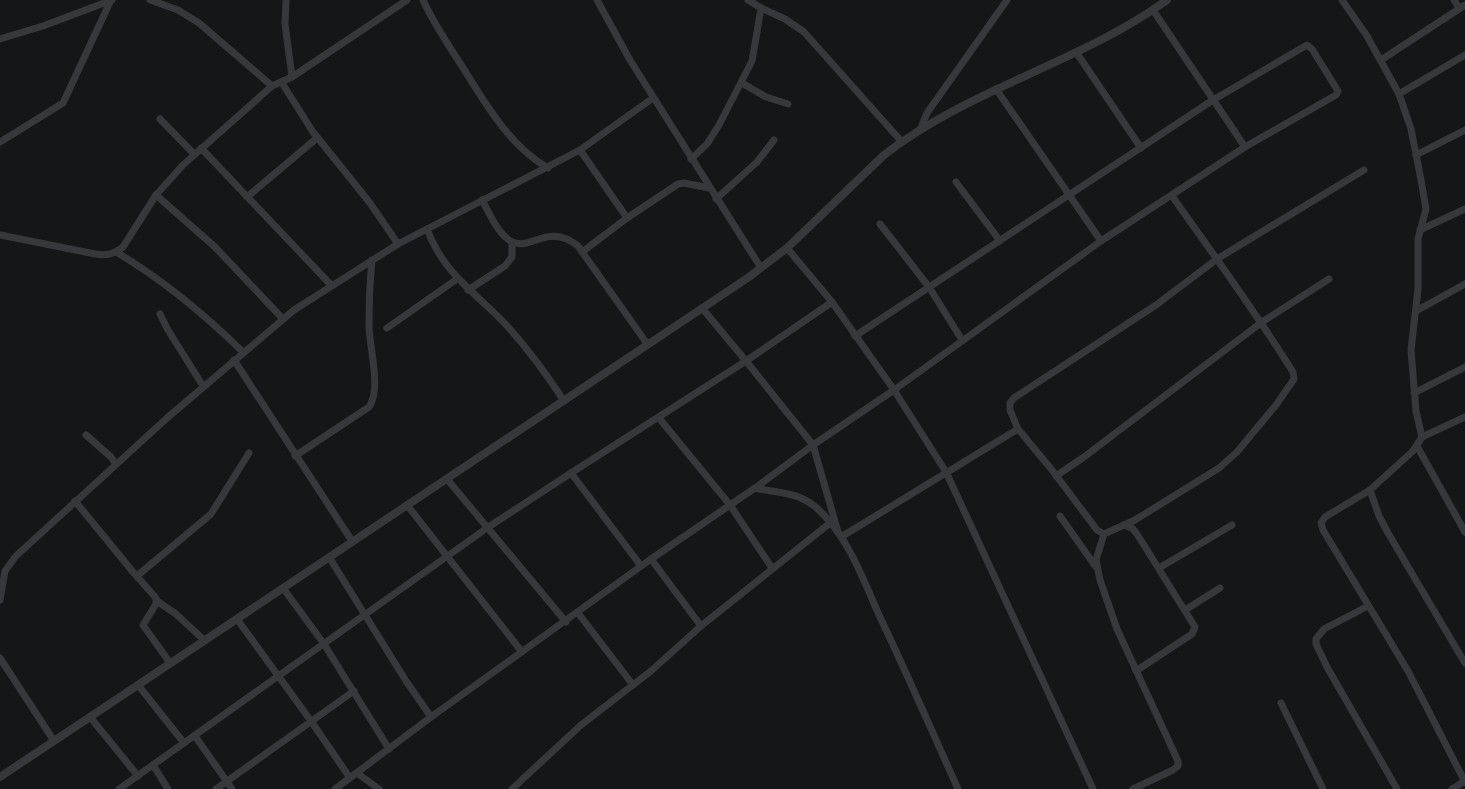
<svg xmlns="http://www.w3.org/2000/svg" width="1465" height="789" viewBox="0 0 1465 789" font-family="Inter,sans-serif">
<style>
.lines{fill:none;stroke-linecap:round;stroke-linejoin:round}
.minor{stroke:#37383c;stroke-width:7}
.tertiary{stroke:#37383c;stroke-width:8}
</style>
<rect width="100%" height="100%" fill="#151617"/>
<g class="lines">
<g class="minor">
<path d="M150,0L178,10L199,23L272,86"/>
<path d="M286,0L285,24L292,77"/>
<path d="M423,0C433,22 447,43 460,63C484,101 508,145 548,168"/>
<path d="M597,0L630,60L761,268"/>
<path d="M748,0L761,8L785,19L804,32L902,142"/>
<path d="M1342,0L1367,36L1399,94L1411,129L1421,180L1426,209L1418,239V289L1411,350L1416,411L1422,437L1413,451L1370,490L1379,516L1388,533L1465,663"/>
<path d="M1454,0L1459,8"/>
<path d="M1153,10L1245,147"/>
<path d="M0,39L43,26L112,0"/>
<path d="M1076,52L1141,148"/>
<path d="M1381,60L1465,5"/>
<path d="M282,83L313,132L370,203L398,244"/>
<path d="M742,83L766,97L788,104"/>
<path d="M996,89L1101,241"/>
<path d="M1399,94L1465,55"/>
<path d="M160,119L194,154"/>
<path d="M920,130L927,113L1007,0"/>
<path d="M0,142L63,103L111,0"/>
<path d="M201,148L331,285"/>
<path d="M580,150L627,218"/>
<path d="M1416,155L1465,130"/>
<path d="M691,159L707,144L719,125L752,61L761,8"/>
<path d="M956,182L1000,241"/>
<path d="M156,195L215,247L283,319"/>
<path d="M1172,196C1213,254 1255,311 1293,372L1294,379L1276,405L1237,452L1219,468L1135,520L1104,534L1097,530L1052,470L1018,429L1010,410V403L1014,398L1156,305L1217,259L1364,170"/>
<path d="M247,197L317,138"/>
<path d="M716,199L757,162L774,140"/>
<path d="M482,200C489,212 498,235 512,242C531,251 548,222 578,246L648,345"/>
<path d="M880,224L929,287L962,340"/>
<path d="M427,229C444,275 477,293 508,327C529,350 547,375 564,401"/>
<path d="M1420,230L1465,209"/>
<path d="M0,235L95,254C107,256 114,254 123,247L156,195L183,165L272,86L292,77L407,0"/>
<path d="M787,248L832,302L894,390L946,472L1093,789"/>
<path d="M116,252C162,279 205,315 243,352"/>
<path d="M582,252L627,218L678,184L684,183L709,188"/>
<path d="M468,290L505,266L512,257V242"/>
<path d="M702,308L746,361L832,302"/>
<path d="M1416,311L1465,284"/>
<path d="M160,314L168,330L203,386"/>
<path d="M387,328L457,279"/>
<path d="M234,360L352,541"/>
<path d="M1414,393L1465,367"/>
<path d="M659,418L730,505L772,568"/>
<path d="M86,435L111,457L116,464"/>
<path d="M1422,437L1465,417"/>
<path d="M1417,446L1465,532"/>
<path d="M295,456L369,407C382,388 369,347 369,325C369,303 370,281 372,260"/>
<path d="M571,473L746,361L813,445L894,390L1101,241L1245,147L1336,95L1338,91L1312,49L1307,45L1213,100L855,336"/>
<path d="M1056,476L1084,457L1262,322L1329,279"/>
<path d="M447,479L566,622"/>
<path d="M755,488L813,445L838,532"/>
<path d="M1370,490L1325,517L1321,523L1323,530L1408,671L1465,782"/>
<path d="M75,501L133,572L156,598V604L143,625L170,663"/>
<path d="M407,505L522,652"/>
<path d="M1060,516L1096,567"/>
<path d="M1125,525L1133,529L1137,534L1195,627L1192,634L1136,671"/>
<path d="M1104,534L1096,560L1100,580L1117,629L1178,761V766L1173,770L1133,789"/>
<path d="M841,537L1018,429"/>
<path d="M329,557L406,681L431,717"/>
<path d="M651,559L701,626"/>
<path d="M1159,568L1232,525"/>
<path d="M137,576L211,514L249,453"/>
<path d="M283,588L324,644L389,749"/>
<path d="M0,600L5,571L16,556L167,418L294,310L398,244L580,150L653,98"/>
<path d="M157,601L176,614L204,640"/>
<path d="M1368,606L1324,629L1316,639V644L1327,667L1397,789"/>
<path d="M1185,610L1220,588"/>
<path d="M578,613L633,685"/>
<path d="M237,619L311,721L350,778"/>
<path d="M0,658L54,741"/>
<path d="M138,685L184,743"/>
<path d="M1281,703L1323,789"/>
<path d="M90,717L138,776"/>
<path d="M195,736L232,789"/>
<path d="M153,765L168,789"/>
<path d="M357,773L379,789"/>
<path d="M119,789L487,528L571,473L641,566"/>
<path d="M216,789L354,691"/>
<path d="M335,789L431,717L651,559L755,488C782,494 801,491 822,513C850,541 864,582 880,617C907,674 932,731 958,789"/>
<path d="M512,789L581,725L651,671L701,626L830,523"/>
<path d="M1452,789L1465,781"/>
</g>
<path class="tertiary" d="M0,777L749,277L787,248L884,155C970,88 1080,63 1167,0"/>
</g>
</svg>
